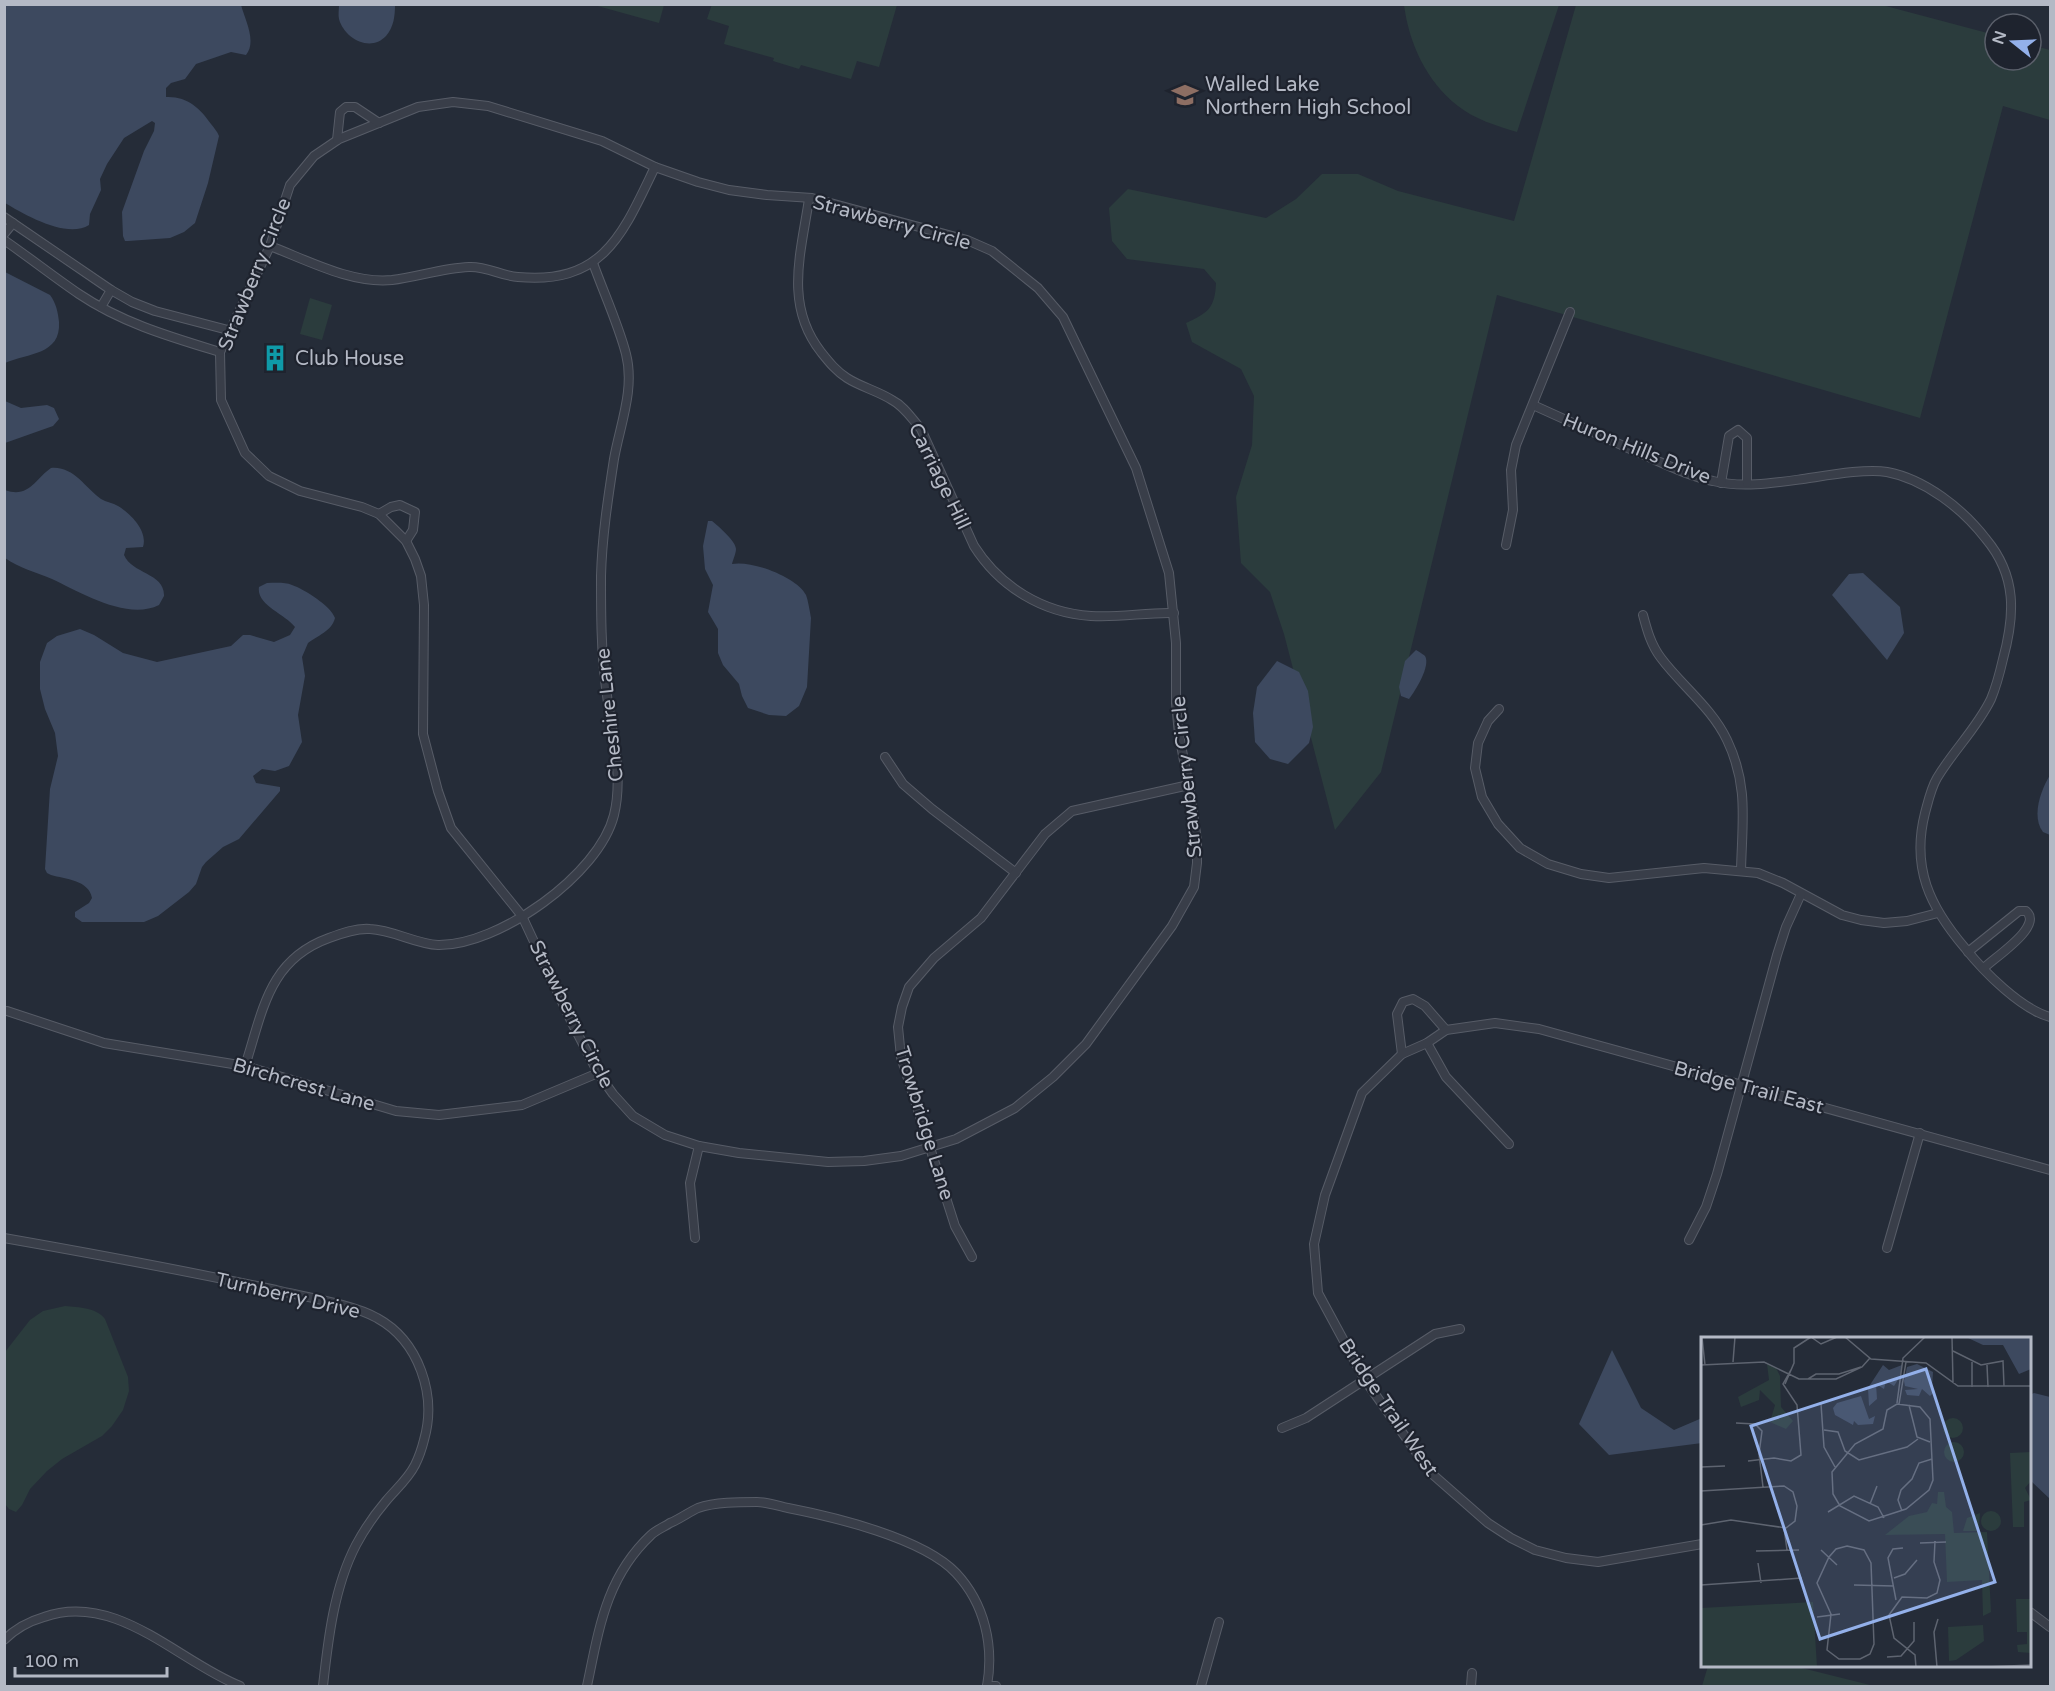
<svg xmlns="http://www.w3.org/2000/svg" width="2055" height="1691" viewBox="0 0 2055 1691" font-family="'Varela Round',sans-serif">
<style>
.green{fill:#2b3c3d}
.water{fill:#3d495f}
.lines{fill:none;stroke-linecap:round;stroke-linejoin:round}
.minor-casing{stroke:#575c67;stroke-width:10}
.minor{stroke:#393e49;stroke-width:8}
.labels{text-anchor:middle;stroke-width:4.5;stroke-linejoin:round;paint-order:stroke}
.poi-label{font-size:20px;fill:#b4b9c5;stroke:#1e232e;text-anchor:start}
.street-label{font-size:20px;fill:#b4b9c5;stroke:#1e232e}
.inset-road{fill:none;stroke:#5e6470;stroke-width:1.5}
.view{fill:#93b0ea;fill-opacity:0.15;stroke:#93b0ea;stroke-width:3}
.inset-edge{fill:none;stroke:#b4b9c5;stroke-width:3}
</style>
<rect width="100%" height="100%" fill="#252c38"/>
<g class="green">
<path d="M712,4H897V5L879,67L857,61L851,79L801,65L799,69L773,61L774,58L724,44L729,26L707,19Z"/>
<path d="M594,5H664L659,23Z"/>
<path d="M1404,5H1559L1517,132C1497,126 1474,119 1458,106C1426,81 1409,43 1404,5Z"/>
<path d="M1576,5H1882L1995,35V60H2031V45L2050,50V120L2003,106L1920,418L1497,295L1381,772L1335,830L1284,634L1270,592L1241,563L1236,497L1252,445L1254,396L1241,369L1192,342L1186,323C1208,313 1215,308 1216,283L1204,269L1127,259L1112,241L1109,208L1128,189L1266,218L1296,199L1322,174H1358L1398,191L1514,221Z"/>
<path d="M310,298L332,305L322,340L300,334Z"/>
<path d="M65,1306C79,1307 97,1308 105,1319L128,1377L129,1391L123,1410L112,1426L102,1436L62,1459L47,1471L30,1489L22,1505L16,1512L9,1509L5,1504V1352L30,1320L43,1311Z"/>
<path d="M1708,1666H1794L1874,1686H1702Z"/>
</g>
<g class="water">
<path d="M4,5H241C245,20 257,41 246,55L231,52L196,64L185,79L171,83L166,88V97C187,96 200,108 211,124C214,128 217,131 219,136L208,183L195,223L184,232L170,238L128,241H125L123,236L122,212L144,151L154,131L155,123L152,121L124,138L107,164L100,179L101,190L90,214L89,225C67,239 25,215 5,203Z"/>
<path d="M339,5H395C395,15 394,27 386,36C370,53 344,38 339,19C338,15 339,9 339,5Z"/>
<path d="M5,272L50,295C56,303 58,312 59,322C61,355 28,353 5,363Z"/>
<path d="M5,401L21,408L47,405L54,408L59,419L53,426L5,443Z"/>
<path d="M51,468C74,466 85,488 101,499C106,502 113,503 118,506C131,514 148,531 143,547L126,548L124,555C132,574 165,573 164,596L159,605C127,621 80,592 52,579C36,572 19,568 5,558V490C29,499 36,478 51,468Z"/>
<path d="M708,521H712C718,526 736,541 736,549C736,553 733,560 732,564C751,560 797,577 806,595C808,600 810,612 811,618L807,687L799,706L786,716L769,715L748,708L742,696L739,684L723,665L718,653V629L708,612L713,585L705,569L703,546Z"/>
<path d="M1863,573L1900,607L1904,633L1887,660L1832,595L1849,574Z"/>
<path d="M267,583C275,583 285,582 292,585C304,589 331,606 335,618C332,631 317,636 308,643L302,657L305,676L298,715L302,742L289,766L275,771L262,769L253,776L256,783L280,787V791L239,839L223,847L206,862L202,867L196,884L189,892L158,916L144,922H82L75,917V912L89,903L92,898C89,880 65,879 51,875L47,873L45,869L50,789L58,756L55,733L45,709L40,689V662L47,643L57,636L80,629L94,635L123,653L157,662L231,646L243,635H250L274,642L290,635L295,627C285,614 256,605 259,587Z"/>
<path d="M1416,650C1418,651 1424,655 1425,656C1431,666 1415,691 1409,699L1401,696L1399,687L1405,661Z"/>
<path d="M1277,661L1299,672L1308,691L1313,727L1309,743L1288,764L1270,759L1255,742L1253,713L1257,687Z"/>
<path d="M2050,775V835L2043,832C2031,816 2041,790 2050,775Z"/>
<path d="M1612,1350L1641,1408L1674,1430L1702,1418V1443L1609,1455L1579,1424Z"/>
<path d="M2034,1393L2050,1397V1499L2030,1480V1395Z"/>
</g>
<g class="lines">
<g class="minor-casing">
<g id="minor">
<path d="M453,102L488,106L602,141L655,167L698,182L729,190L767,195L812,198L967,240L992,251L1038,288L1063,317L1136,468L1169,573L1176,643V703L1179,734L1190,793L1197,840V863L1194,887L1172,926L1086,1044L1053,1077L1015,1108L956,1139L901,1156L864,1161L828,1162L739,1153L699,1146L665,1135L633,1116L613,1094L598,1073L572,1023L522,916L451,828L438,791L423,734L424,605L421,576L415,559L406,541L379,514L362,507L300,491L269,476L245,453L221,400L220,352L270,246L290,185L314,156L339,139L418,107Z"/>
<path d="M337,140L340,112L346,107H355L379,123"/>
<path d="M809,199C801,253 784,305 821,352C829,362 836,371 847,378C861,387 878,391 892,400C904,406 912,419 921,429L974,546C1000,587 1043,613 1091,616C1119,618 1147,612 1174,613"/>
<path d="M4,217L111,290L132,302L155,311L228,330"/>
<path d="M4,234L13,223"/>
<path d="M4,240C30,258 54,277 79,294C122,323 171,337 220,352"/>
<path d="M270,246C307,260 351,284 392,280C417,277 443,268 469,267C486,266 502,276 518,277C604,285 623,233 655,167"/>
<path d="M101,307L111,290"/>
<path d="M1533,405C1568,421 1604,437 1639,453C1663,463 1688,476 1713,481C1742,488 1774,483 1803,479C1824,476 1866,468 1887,472C1925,479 1963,509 1986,539C2017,576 2015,615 2003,659C2000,672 1996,687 1991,699C1977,728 1953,751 1937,778C1931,788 1928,802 1925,813C1911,868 1930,907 1965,948C1984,972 2021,1009 2050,1017"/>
<path d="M1721,483L1729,436L1738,430L1747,438V483"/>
<path d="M379,514L391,507L400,505L415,512L413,530L406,541"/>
<path d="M1506,545L1513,510L1511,470L1516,445L1570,312"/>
<path d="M1643,615C1647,630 1651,645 1661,658C1681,685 1712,708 1727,740C1749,786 1742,822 1741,871"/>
<path d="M1499,709L1488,721L1478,743L1475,768L1482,797L1498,824L1520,848L1548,864L1581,874L1609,878L1704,868L1758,873L1783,883L1842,915L1861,920L1884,923L1907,921L1938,913"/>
<path d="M885,757L903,784L932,809L1016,873"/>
<path d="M1968,952L2019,911H2026C2044,926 1995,957 1984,968"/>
<path d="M7,1011L104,1043L245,1066L396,1111L439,1115L522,1105L598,1073"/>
<path d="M1427,1043L1446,1077L1509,1144"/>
<path d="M1402,1054L1397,1014L1403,1002L1413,999L1425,1006L1446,1030"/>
<path d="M245,1066C263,1011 268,960 329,938C342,933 356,928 370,929C393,930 416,944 438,945C498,946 599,875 614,815C624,774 611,730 606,688C601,651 601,614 601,576C602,537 608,498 614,459C620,425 635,389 626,354C619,326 603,291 593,263"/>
<path d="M4,1238C95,1254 186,1271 276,1290C305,1297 353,1304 377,1318C419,1341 437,1395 424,1440C422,1448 419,1457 415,1465C408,1479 396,1489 386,1501C375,1514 364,1530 356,1545C334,1587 328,1640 323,1686"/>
<path d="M695,1238L690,1183L699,1146"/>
<path d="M1689,1240L1706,1207L1717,1174L1777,955L1786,927L1801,894"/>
<path d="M1887,1248L1920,1133"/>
<path d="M972,1257L955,1226L901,1057L898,1027L902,1007L909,987L934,958L981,918L1045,834L1072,811L1189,785"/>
<path d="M1282,1428L1306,1418L1435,1334L1460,1329"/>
<path d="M1702,1544L1598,1562L1566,1558L1535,1550L1511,1538L1488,1523L1431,1473L1365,1380L1318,1293L1314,1244L1325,1195L1362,1093L1402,1054L1427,1043L1446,1030L1495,1023L1539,1029L2050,1170"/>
<path d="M2030,1612L2050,1627"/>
<path d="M4,1640C15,1629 30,1621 44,1617C116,1591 179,1662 240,1686"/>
<path d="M587,1686C599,1629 606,1577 651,1535C656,1530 664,1527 670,1523C680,1519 689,1512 698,1508C715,1502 739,1502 757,1502C767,1502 778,1506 788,1508C834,1517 923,1538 956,1573C985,1604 994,1646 987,1686"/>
<path d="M987,1686H996"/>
<path d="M1201,1686L1219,1622"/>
<path d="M1471,1686L1472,1673"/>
</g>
</g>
<use href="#minor" class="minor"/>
</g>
<defs>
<g id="school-bare" transform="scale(2.07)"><path d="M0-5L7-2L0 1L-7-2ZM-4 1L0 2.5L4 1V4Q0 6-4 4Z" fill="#8d6e63" stroke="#1e232e" stroke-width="2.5" paint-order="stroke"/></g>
<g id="building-bare" transform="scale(2.07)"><path d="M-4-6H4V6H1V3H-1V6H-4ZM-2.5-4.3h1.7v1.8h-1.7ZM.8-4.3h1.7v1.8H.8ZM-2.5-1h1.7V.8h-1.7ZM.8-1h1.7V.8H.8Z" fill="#0f9aa8" stroke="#1e232e" stroke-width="2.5" paint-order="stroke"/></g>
</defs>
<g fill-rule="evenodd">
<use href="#school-bare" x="1185" y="95"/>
<use href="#building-bare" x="275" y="358"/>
</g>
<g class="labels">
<g class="poi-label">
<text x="1205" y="91">Walled Lake<tspan x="1205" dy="23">Northern High School</tspan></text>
<text x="295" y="365">Club House</text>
</g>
<g class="street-label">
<text transform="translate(892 222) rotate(15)" y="7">Strawberry Circle</text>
<text transform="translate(254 274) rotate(-68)" y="7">Strawberry Circle</text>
<text transform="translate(1637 448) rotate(22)" y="7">Huron Hills Drive</text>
<text transform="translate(940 476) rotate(64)" y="7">Carriage Hill</text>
<text transform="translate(609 715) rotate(-96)" y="7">Cheshire Lane</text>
<text transform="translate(1186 777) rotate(-96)" y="7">Strawberry Circle</text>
<text transform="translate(572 1014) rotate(63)" y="7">Strawberry Circle</text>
<text transform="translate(304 1084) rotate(16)" y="7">Birchcrest Lane</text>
<text transform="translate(1749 1087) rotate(15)" y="7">Bridge Trail East</text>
<text transform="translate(925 1123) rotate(73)" y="7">Trowbridge Lane</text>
<text transform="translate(288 1295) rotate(13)" y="7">Turnberry Drive</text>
<text transform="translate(1389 1407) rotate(56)" y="7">Bridge Trail West</text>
</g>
</g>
<g transform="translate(1701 1337)">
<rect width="330" height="330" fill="#252c38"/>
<path d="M66,27L75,31L79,39L80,70L92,84L85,92L69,85L74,68L59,53L58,63L40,70L37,60L68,43ZM242 91a10 10 0 1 1 20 0a10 10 0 1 1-20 0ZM243 115a10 10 0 1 1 20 0a10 10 0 1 1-20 0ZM330,115V144L324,151L330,163L323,165V190H312L309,116ZM237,155H243L245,170L251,175L253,196L286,195L290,275L282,279L281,243L246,245L244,197L184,198L208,179L226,175L231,166L236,167ZM280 184a10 10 0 1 1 20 0a10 10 0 1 1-20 0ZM279,176L278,194H262L266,181ZM315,262H330V316L317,315L316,308L326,307V295H316ZM112,265L116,330H0V271ZM282,288L283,304L255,323L248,324L247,290Z" fill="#2b3c3d"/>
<path d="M265,0H330V32L318,37L302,8H282ZM216,27L232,35L231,52L234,54L229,59L221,52L218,59L206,58L204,53L217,52L204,49L203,44L206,30ZM182,28L188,33L201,28L200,38L193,49L185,44L183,52L175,47L176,62L168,69L167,51ZM160,59L168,82L174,79L172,87L157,88L153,84L152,88L134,78L132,71L136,66Z" fill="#3d495f"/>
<path class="inset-road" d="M1,0L4,28M110,0L120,7L136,0M144,0L170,22L225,26L257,49H330M251,0L252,46M252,14L280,28L302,24L303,49M32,25L34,0M0,28L63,25L98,42H135L161,30L169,21M286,28L287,50M107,42L115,37H138L160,30M84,47L93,26V11L110,0M271,50V25M196,66L202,21L224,0M120,67L123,110L134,130M196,67L219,70L229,82L232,143L228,153L205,172L168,184L139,169L132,157L131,135L154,107L182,92L186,73ZM198,67L205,25M208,68L216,100L229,105M35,86L54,87L61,94L58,117L62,150M123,93L137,95L144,114L158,123L206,110L217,102M47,124L73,121L90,124L100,118L96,68L82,47L91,31M0,130L24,129M0,154L83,149L92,155L96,169L94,184L85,191L30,183L0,188M169,167L176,149M201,174L197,163L200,153L211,142L218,126L231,122M127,175L153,159L177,170L183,181M83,191L86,213M219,206L245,205M146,209L163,213L170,226L173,307L169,317L159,322H138L126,313L130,277L116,246L128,220L135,212ZM120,213L136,228M55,214L98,213M57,226L60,246M193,241L204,237L216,223M0,248L101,241M153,248L193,249M195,263L187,221L192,212L202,211M116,280L139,277M186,320L200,319L213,304V285M215,330L214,318L193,301L188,278L201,260L226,261L236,256L239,243L233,225L234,204M236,330L233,295L237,282M285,330L330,328"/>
<path class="view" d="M225,32L294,245L119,302L50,89Z"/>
<rect width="330" height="330" class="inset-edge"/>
</g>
<rect width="2055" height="1691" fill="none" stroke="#b4b9c5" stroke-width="12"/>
<g transform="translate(2013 42) rotate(288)"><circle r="28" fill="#1e232e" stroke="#5a5f6a" stroke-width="1.5"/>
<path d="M0-4.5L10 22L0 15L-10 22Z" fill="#93b0ea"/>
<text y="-9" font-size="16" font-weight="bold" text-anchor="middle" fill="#b4b9c5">N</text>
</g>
<path d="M15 1667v9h152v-9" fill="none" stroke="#b4b9c5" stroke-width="3"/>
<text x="24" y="1667" font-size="18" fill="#b4b9c5" stroke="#1e232e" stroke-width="4.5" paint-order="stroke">100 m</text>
</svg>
